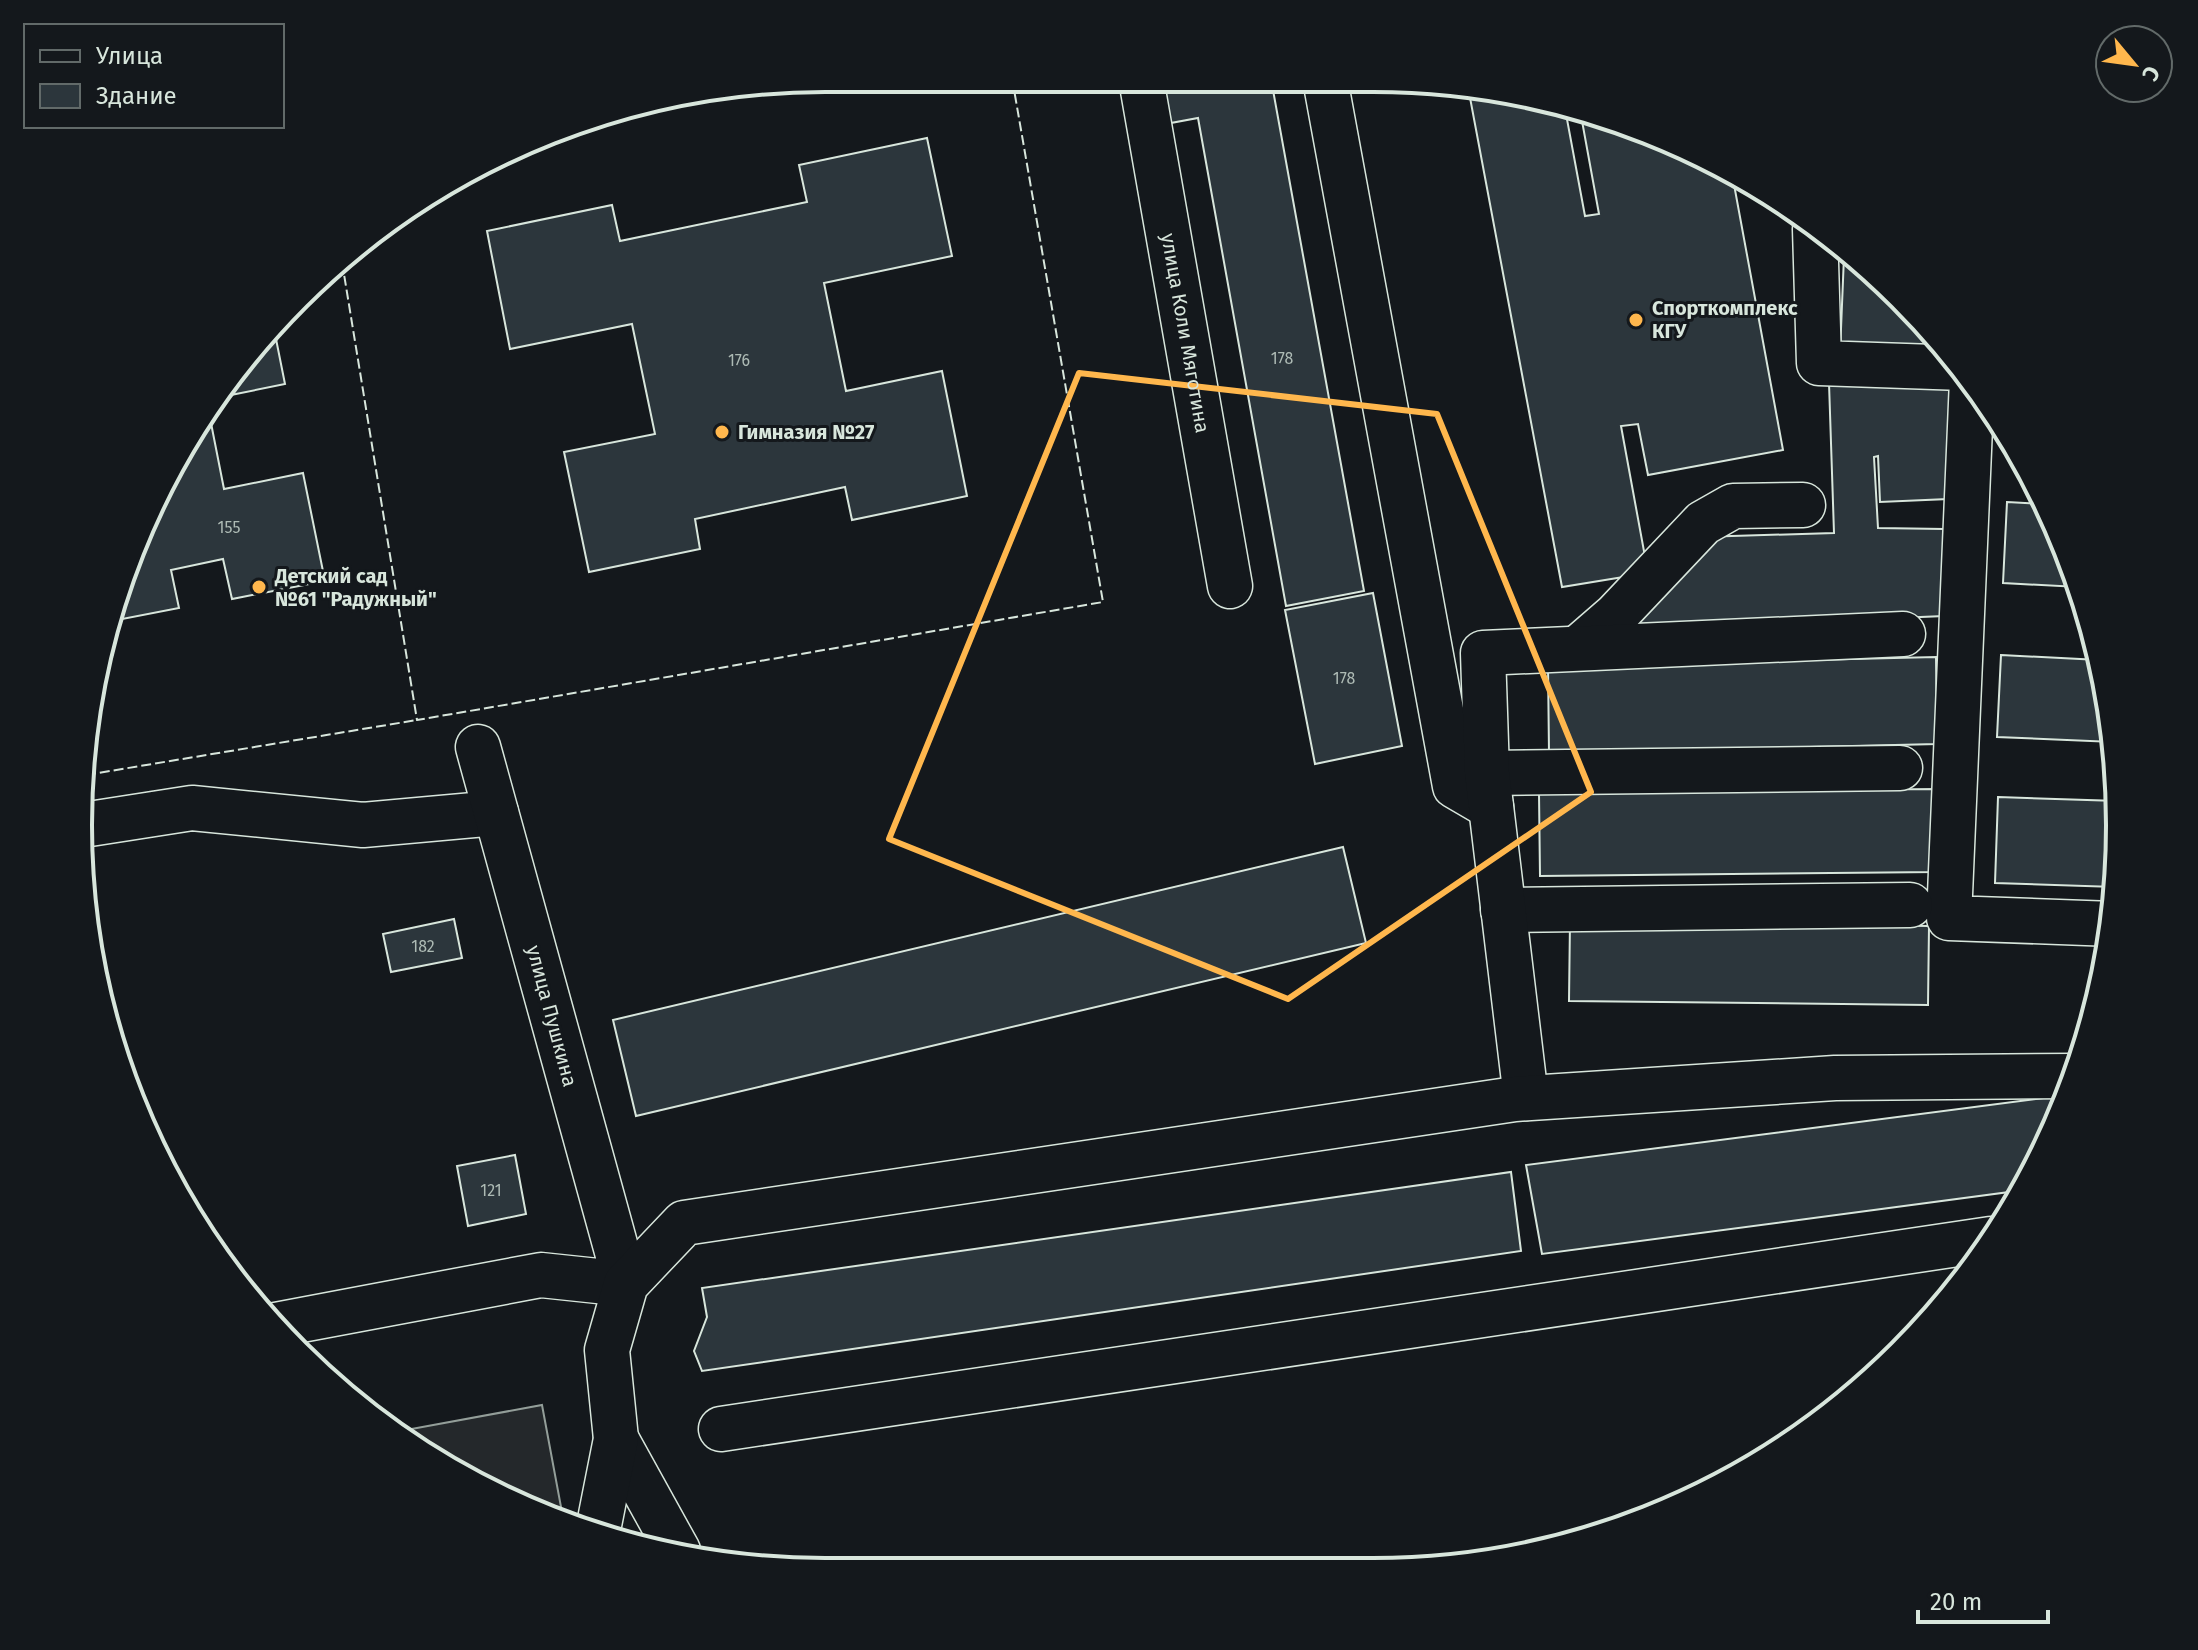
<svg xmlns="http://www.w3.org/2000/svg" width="2198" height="1650" viewBox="0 0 2198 1650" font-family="'Fira Sans',sans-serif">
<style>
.parking{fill:#24282b;stroke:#939e99;stroke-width:2}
.building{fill:#2c363c;stroke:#d8e6dc;stroke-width:2}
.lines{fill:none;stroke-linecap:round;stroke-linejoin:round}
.minor-casing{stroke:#d8e6dc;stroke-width:47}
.major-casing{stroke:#d8e6dc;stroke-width:47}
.minor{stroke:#14181c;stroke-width:44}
.major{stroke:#14181c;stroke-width:44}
.fence{stroke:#d8e6dc;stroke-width:2;stroke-dasharray:10 4;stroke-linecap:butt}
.marked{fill:none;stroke:#ffb74d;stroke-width:6;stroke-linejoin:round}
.poi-dot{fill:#ffb74d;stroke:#14181c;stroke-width:3}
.labels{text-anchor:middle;stroke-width:6;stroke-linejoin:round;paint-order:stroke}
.number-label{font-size:16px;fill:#adbab4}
.poi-label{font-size:20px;font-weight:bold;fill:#d8e6dc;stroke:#14181c;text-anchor:start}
.street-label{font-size:20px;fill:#d8e6dc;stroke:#14181c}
.rim{fill:none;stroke:#d8e6dc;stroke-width:4}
</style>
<rect width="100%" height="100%" fill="#14181c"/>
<path class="parking" d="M542,1405L564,1523L452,1472L395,1432Z"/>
<g class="building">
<path d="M1152,79H1271L1364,591L1286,606L1198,118L1160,125Z"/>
<path d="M1468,87L1564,103L1585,216L1599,214L1580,110L1733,179L1783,450L1648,475L1638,424L1621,426L1648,573L1562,587Z"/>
<path d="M927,138L952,256L824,283L846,391L942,371L967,496L852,520L845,487L695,519L700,549L589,572L564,452L655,434L632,324L510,349L487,231L612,205L620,241L807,202L799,165Z"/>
<path d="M1844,256L1938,345V357L1840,353Z"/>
<path d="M274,329L285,384L226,396Z"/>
<path d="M1953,379L1948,499L1880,502L1878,456L1874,457L1878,528L1944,529V616L1636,629L1635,616L1700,537L1834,533L1829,383Z"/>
<path d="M210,418L224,489L303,473L325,581L232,599L223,559L171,570L179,608L112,621L155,494Z"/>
<path d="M2007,502L2046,504L2078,587L2003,583Z"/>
<path d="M1373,593L1402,746L1315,764L1285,610Z"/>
<path d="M2001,655L2099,660L2113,742L1997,737Z"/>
<path d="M1936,657L1937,744L1549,753L1548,666Z"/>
<path d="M1937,789V872L1540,876L1539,793Z"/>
<path d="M1998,797L2118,801L2115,887L1995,883Z"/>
<path d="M1343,847L1366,943L636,1116L613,1020Z"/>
<path d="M454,919L462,958L391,972L383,934Z"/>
<path d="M1570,921L1929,926L1928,1005L1569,1001Z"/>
<path d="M2067,1095L2024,1190L1542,1254L1526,1165Z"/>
<path d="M515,1155L526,1214L468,1226L457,1166Z"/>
<path d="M1511,1172L1521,1251L702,1371L694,1351L707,1317L702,1288Z"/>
</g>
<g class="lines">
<g class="minor-casing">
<g id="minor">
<path id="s1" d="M1141,79L1230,586"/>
<path d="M1325,79L1455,786L1491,807"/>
<path d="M1815,229L1819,363L1963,368"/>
<path d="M1972,380L1949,918L2113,924"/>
<path d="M1578,648L1616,615L1703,523L1733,506L1803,505"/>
<path d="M1487,773L1900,768"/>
<path d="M83,825L192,808L363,825L496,813"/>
<path d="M1503,910L1910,905"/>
<path d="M1526,1098L1487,773L1483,653L1903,634"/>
<path d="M275,1325L541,1275L626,1284L478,747"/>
<path d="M721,1429L1991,1239"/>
</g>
</g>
<g class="major-casing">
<g id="major">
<path d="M616,1439L678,1551"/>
<path d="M597,1535L616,1439L607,1350L626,1284L684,1223L1515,1099L1835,1078L2075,1076"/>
</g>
</g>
<use href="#minor" class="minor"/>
<use href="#major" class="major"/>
<g class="fence">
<path d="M342,262L417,720L1103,602L1012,78"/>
<path d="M86,775L417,720"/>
</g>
</g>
<path class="marked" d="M1079,373L1437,414L1591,792L1288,999L889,839Z"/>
<g class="poi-dot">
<circle cx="1636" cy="320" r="8"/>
<circle cx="722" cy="432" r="8"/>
<circle cx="259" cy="587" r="8"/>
</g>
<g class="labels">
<g class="number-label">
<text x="1282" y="364">178</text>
<text x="739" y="366">176</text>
<text x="229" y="533">155</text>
<text x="1344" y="684">178</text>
<text x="423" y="952">182</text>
<text x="491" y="1196">121</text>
</g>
<g class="poi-label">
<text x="1652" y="315">Спорткомплекс<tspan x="1652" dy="23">КГУ</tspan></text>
<text x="738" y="439">Гимназия №27</text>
<text x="275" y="583">Детский сад<tspan x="275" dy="23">№61 "Радужный"</tspan></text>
</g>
<g class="street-label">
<text dy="7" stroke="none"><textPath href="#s1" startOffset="258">улица Коли Мяготина</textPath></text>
<text transform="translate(552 1016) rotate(75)" y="7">улица Пушкина</text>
</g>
</g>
<path d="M0 0H2198V1650H0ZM825 92H1373A733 733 0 0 1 2106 825V825A733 733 0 0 1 1373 1558H825A733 733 0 0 1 92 825V825A733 733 0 0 1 825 92Z" fill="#14181c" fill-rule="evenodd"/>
<path class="rim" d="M825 92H1373A733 733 0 0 1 2106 825V825A733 733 0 0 1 1373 1558H825A733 733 0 0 1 92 825V825A733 733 0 0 1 825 92Z"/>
<rect x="24" y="24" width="260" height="104" fill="#14181c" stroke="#626a69" stroke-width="2"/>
<rect x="40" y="50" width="40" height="12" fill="#14181c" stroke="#626a69" stroke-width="2"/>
<text x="96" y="64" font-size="24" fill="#d8e6dc">Улица</text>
<rect x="40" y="84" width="40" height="24" fill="#2c363c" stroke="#626a69" stroke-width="2"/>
<text x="96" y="104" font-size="24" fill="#d8e6dc">Здание</text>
<g transform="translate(2134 64) rotate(119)"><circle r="38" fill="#14181c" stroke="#626a69" stroke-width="2"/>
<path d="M0-6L14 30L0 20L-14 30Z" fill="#ffb74d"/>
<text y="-12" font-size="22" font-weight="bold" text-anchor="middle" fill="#d8e6dc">С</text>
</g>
<path d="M1918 1610v12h130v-12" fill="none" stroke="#d8e6dc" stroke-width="4"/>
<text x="1930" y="1610" font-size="24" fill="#d8e6dc" stroke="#14181c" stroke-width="6" paint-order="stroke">20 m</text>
</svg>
